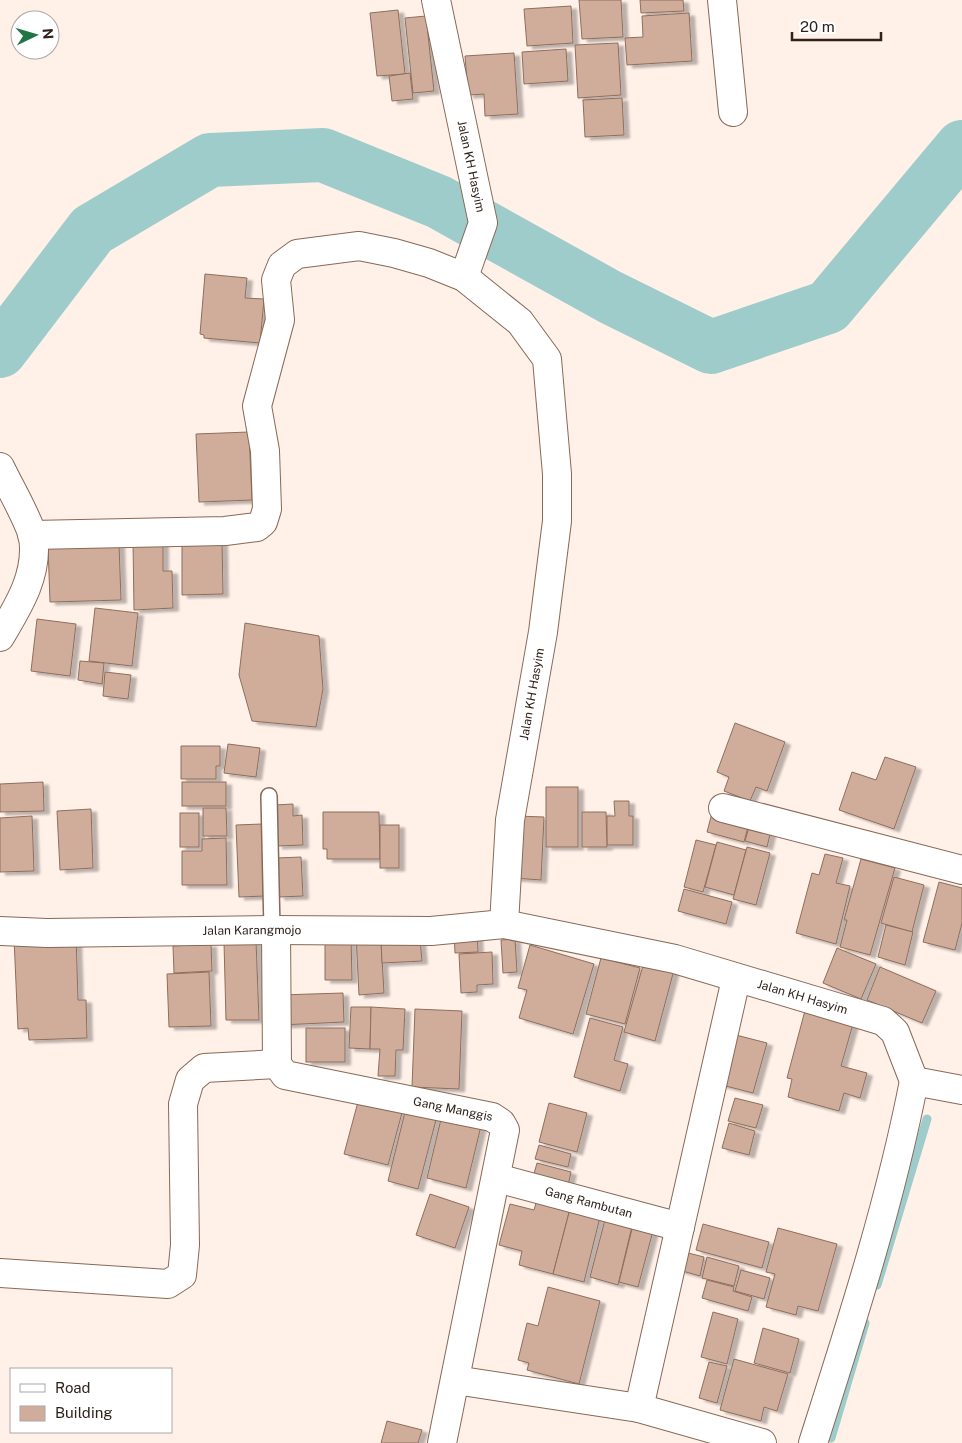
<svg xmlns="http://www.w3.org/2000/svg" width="962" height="1443" viewBox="0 0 962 1443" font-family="'Public Sans',sans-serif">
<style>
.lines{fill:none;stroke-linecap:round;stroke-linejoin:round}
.stream{stroke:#9ecccb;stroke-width:9}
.river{stroke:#9ecccb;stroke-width:54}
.building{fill:#d0ad9b;stroke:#8e6e5d;filter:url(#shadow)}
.lane-casing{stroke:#876957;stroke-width:18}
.street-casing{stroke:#876957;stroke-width:30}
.lane{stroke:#fff;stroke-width:15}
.street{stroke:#fff;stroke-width:28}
.labels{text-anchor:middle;stroke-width:4;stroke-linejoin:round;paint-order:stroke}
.street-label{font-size:12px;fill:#2f221b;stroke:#fff}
</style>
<defs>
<filter id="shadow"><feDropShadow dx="5.5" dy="3" stdDeviation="1" flood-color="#0004"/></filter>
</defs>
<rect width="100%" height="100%" fill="#fff0e8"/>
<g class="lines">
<g class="stream">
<path d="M877,1285L927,1119"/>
<path d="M831,1438L865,1323"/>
</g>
<path class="river" d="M0,351L92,230L210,160L323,155L439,202L610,297L711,347L828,307L962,147"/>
</g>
<g class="building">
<path d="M579,0H621L623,37L582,39Z"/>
<path d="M640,0H683L684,11L641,13Z"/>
<path d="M571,6L573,43L527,46L524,9Z"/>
<path d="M398,10L405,74L377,76L370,13Z"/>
<path d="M689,13L692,61L627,65L625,38L643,37L642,16Z"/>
<path d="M426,16L434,91L413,93L405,18Z"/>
<path d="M618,43L621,95L578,98L575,45Z"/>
<path d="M566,49L568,81L524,84L522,52Z"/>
<path d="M514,53L518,114L485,116L484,94L468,95L465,56Z"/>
<path d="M410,73L413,99L392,101L389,76Z"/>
<path d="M622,98L624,135L585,137L583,100Z"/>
<path d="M205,274L247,278L245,298L264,299L260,343L204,338V335L200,334Z"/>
<path d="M249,432L252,500L199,502L196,434Z"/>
<path d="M163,541V571H172L173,608L134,610L133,542Z"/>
<path d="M182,541H222L223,594L182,595Z"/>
<path d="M119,544L121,600L50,602L48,546Z"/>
<path d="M95,608L138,613L132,666L89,661Z"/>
<path d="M37,619L76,624L70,676L31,671Z"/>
<path d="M245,623L319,636L323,689L316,727L252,721L239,675Z"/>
<path d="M80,661L104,663L102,684L78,680Z"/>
<path d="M105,672L131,675L128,699L103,696Z"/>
<path d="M735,723L785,742L767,791L756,787L750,801L724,791L729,777L717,772Z"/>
<path d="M228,744L260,748L256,777L224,773Z"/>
<path d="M181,746H220V766H216V779H181Z"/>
<path d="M885,757L916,767L894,829L839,810L852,772L876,780Z"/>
<path d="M43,782L44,811L0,812V784Z"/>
<rect x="182" y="782" width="44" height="24"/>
<rect x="546" y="787" width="32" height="60"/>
<path d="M614,801H629V816H633V845H607V816H615Z"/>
<path d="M293,804V816L302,815L303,845L277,846L275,805Z"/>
<path d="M203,808H226L227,836H203Z"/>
<path d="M91,809L93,868L60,870L57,811Z"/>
<path d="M323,812H379L380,859H327V849H323Z"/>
<path d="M582,812H606L607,847H582Z"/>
<rect x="180" y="813" width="19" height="34"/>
<path d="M712,813L749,823L744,842L707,832Z"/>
<path d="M32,816L34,871L0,872V818Z"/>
<path d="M517,816L544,817L541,880L514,878Z"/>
<path d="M751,820L772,826L767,847L745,841Z"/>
<path d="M262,824L265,896L239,897L236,825Z"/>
<rect x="380" y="825" width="19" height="43"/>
<path d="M226,838L227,885H182V851H202V839Z"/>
<path d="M696,840L716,845L703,892L684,887Z"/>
<path d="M717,842L746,850L734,895L705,887Z"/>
<path d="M747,847L770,853L756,905L733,899Z"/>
<path d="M825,854L843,858L836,883L850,886L836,944L796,933L812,873L819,875Z"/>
<path d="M301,857L303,896L279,897L277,858Z"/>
<path d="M861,859L895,868L870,955L840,947L847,920H844Z"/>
<path d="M894,877L924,885L912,932L881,923Z"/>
<path d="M939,882L962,888V923L955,950L923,942Z"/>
<path d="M684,889L732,902L726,924L678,911Z"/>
<path d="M886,925L913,932L905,965L878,957Z"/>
<path d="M477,931L478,952L455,953L454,932Z"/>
<path d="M356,934L381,941L384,993L359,995Z"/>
<path d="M76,935L78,1000H86L87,1038L29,1040L28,1028L18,1029L14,938Z"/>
<path d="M325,938H351L352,980H325Z"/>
<path d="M420,939L422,961L382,963L381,941Z"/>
<path d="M515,939L517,972L503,973L501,940Z"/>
<path d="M256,941L259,1020H226L224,942Z"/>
<path d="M211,944L212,971L174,973L173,946Z"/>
<path d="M530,945L594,964L573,1034L519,1018L527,990L518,988Z"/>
<path d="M837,948L876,964L861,999L823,983Z"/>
<path d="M492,952L493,984L477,985V992L461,993L459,954Z"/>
<path d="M601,958L640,968L625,1024L586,1014Z"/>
<path d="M644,962L674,970L655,1041L624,1032Z"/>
<path d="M880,967L936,991L922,1023L867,1000Z"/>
<path d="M209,972L211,1026L169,1027L167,974Z"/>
<path d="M343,993L344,1022L280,1025L279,995Z"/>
<path d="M807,1003L855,1017L841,1066L867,1073L860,1098L844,1093L839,1111L788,1097L792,1079L787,1078Z"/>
<path d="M351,1007H371L370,1049L349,1048Z"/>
<path d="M371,1007L405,1009L403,1050H396L395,1076H378L380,1049H370Z"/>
<path d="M415,1009L462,1011L459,1089L412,1087Z"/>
<path d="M590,1018L623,1027L614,1060L628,1064L620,1091L574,1077Z"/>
<rect x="306" y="1028" width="39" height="34"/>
<path d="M732,1034L767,1043L753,1093L718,1084Z"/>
<path d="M359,1098L403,1109L388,1165L344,1154Z"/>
<path d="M735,1098L763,1105L756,1128L728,1121Z"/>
<path d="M549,1103L587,1113L577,1152L539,1142Z"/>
<path d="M406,1108L437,1116L418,1189L388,1181Z"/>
<path d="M442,1115L481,1126L466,1188L427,1178Z"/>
<path d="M729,1123L755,1131L749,1155L722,1148Z"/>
<path d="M539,1145L571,1154L568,1167L535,1159Z"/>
<path d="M537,1163L571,1172L567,1190L532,1181Z"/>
<path d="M430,1194L469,1207L455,1248L416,1235Z"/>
<path d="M538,1196L571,1205L553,1274L519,1265L522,1251L499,1245L510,1204L534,1210Z"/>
<path d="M571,1205L601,1213L584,1282L553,1274Z"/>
<path d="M606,1216L633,1222L618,1285L590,1277Z"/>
<path d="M703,1224L769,1242L762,1268L696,1250Z"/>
<path d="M633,1225L653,1231L638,1287L619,1282Z"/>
<path d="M778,1228L837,1244L818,1311L798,1306L796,1315L766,1307L775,1274L766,1272Z"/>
<path d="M684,1252L704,1257L700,1276L679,1270Z"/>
<path d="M707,1257L739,1266L734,1286L702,1278Z"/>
<path d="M741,1270L770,1278L764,1299L735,1291Z"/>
<path d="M707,1280L734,1287L733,1291L752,1297L748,1311L702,1298Z"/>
<path d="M548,1287L600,1301L579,1384L527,1370L529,1363L518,1360L527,1323L538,1326Z"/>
<path d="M713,1312L738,1319L727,1364L701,1357Z"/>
<path d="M763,1328L799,1339L790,1373L754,1363Z"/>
<path d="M734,1359L788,1374L777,1411L764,1407L761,1421L720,1410Z"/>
<path d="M709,1362L727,1366L717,1403L699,1398Z"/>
<path d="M387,1421L422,1430L418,1443H381Z"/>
</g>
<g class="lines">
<g class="lane-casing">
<path id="lane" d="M269,796L272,930"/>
</g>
<g class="street-casing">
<g id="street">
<path id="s1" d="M436,0L483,223L464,277"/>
<path d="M722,0L733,112"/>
<path d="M0,467C8,484 29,520 33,537C39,574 18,607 0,637"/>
<path d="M32,535L225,531L257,527L263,522L267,509L265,451L257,406L280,320L276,280L282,265L297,254L359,246L394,253L429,263L464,277L520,322L547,359L557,474V521L543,632L510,820L504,924"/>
<path d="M723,808L962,870"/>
<path id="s2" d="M276,930L277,1064L285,1075L492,1117L501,1123L505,1130L442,1443"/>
<path id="s3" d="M0,931L47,933L272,930L431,931L504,924L675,959L883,1021L895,1032L914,1081"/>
<path d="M914,1081L962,1090"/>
<path id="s4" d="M497,1178L680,1227"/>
<path d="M0,1273L168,1284L182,1275L185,1245L183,1104L190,1080L204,1068L277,1064"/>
<path d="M455,1380L639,1408L762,1443"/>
<path d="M639,1408L736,979"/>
<path d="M813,1443C851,1324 890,1204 914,1081"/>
</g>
</g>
<use href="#lane" class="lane"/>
<use href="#street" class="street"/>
</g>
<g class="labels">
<g class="street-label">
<text dy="4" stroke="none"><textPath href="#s1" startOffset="170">Jalan KH Hasyim</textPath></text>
<text transform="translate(532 694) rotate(-80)" y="4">Jalan KH Hasyim</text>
<text dy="4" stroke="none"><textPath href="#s3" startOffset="252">Jalan Karangmojo</textPath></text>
<text dy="4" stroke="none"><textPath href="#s3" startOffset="812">Jalan KH Hasyim</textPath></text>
<text dy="4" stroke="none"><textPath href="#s2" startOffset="319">Gang Manggis</textPath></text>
<text dy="4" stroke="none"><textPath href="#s4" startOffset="95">Gang Rambutan</textPath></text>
</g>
</g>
<rect x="10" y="1368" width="162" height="65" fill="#ffffff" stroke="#aca7a4"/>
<rect x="20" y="1384" width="25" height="8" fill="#ffffff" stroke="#aca7a4"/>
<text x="55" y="1393" font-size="15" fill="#2f221b">Road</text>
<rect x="20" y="1406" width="25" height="15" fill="#d0ad9b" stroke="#aca7a4"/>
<text x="55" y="1418" font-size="15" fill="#2f221b">Building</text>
<g transform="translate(35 35) rotate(85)"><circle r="24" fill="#ffffff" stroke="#aca7a4"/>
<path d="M0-4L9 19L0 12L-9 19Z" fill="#207547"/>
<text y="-8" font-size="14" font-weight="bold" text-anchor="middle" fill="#2f221b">N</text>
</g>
<path d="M792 32v8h89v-8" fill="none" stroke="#2f221b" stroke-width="2.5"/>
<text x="800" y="32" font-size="15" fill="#2f221b" stroke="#ffffff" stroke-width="4" paint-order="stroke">20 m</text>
</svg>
